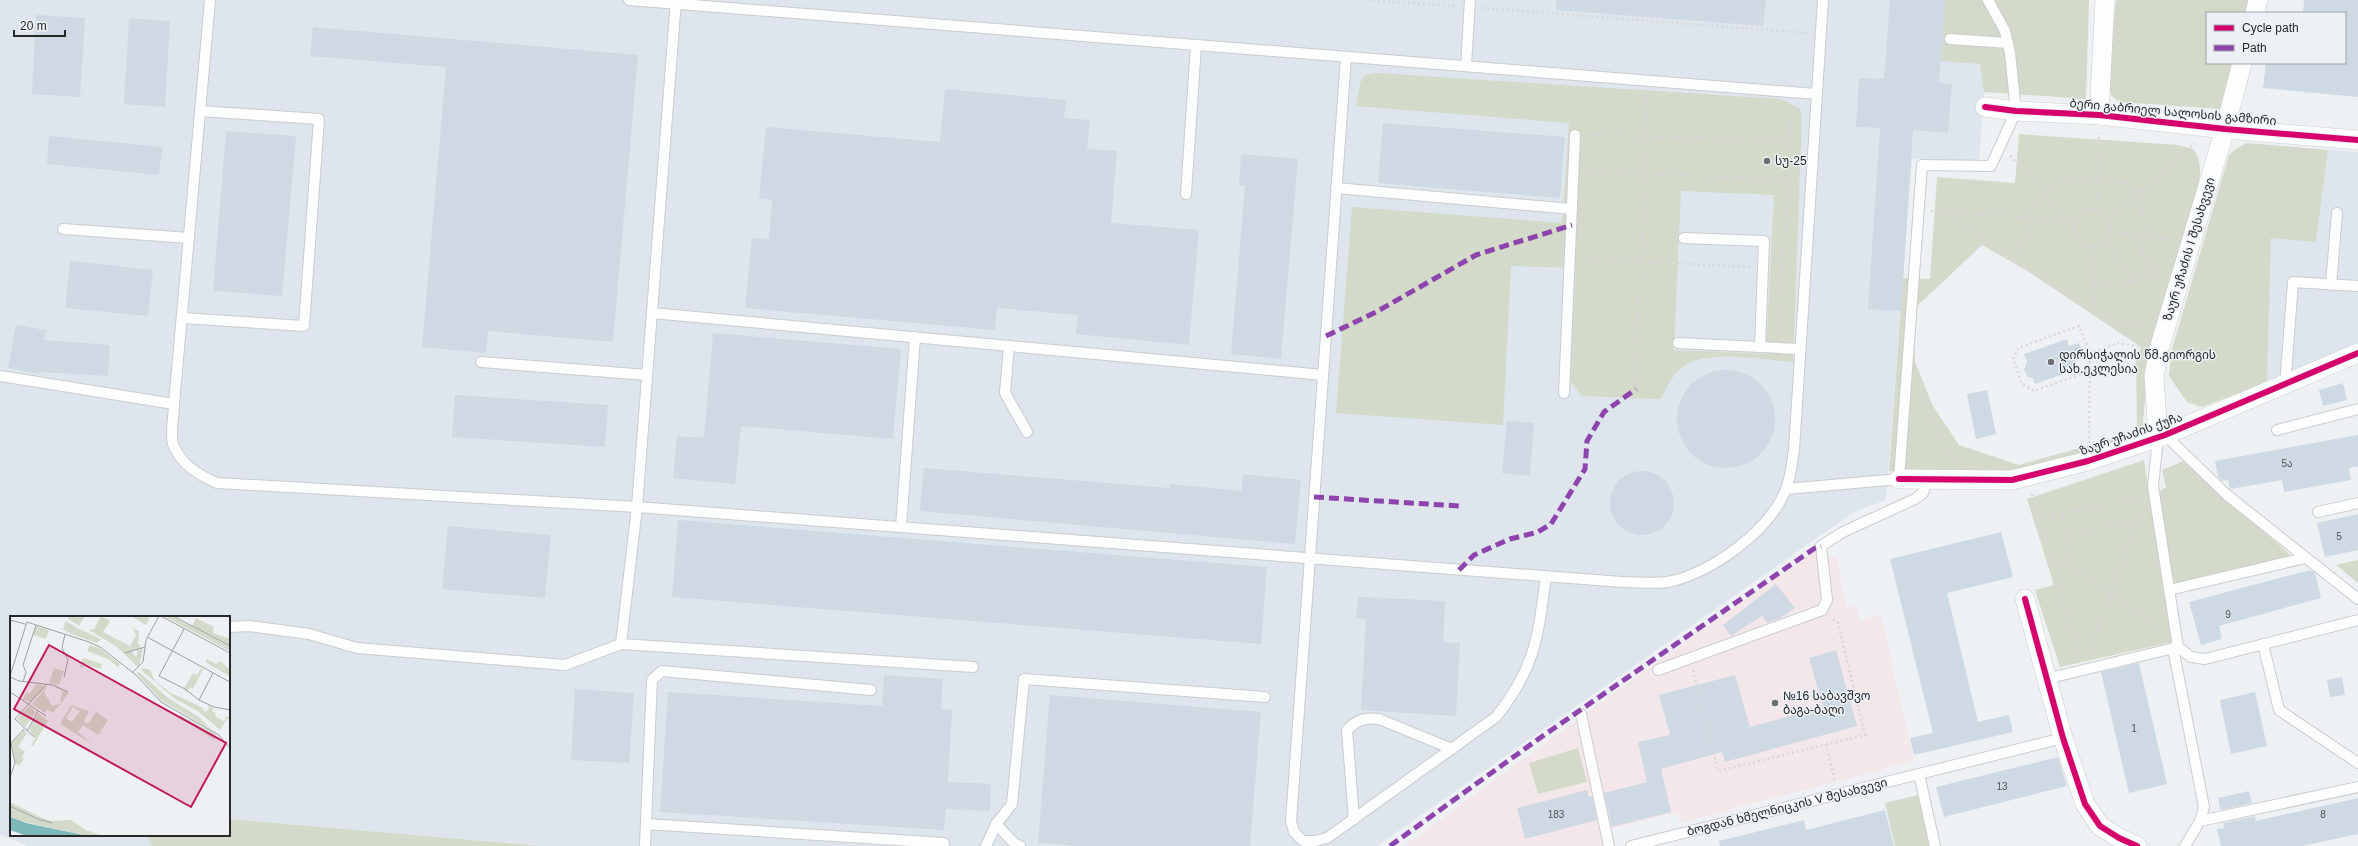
<svg xmlns="http://www.w3.org/2000/svg" width="2358" height="846" viewBox="0 0 2358 846" font-family="Helvetica,'Noto Sans Georgian',sans-serif">
<style>
.built{fill:#dee5ec}
.education{fill:#f4e7ea}
.green{fill:#d3dac9;fill-rule:evenodd}
.building{fill:#cfd9e3}
.lines{fill:none;stroke-linecap:round;stroke-linejoin:round}
.service-casing{stroke:#cbccce;stroke-width:12}
.minor-casing{stroke:#cbccce;stroke-width:20}
.path{stroke:#d7d8d9;stroke-width:2.5;stroke-dasharray:2 3;stroke-linecap:butt}
.service{stroke:#fcfdfd;stroke-width:10}
.minor{stroke:#fcfdfd;stroke-width:19}
.quiet{stroke:#8e44ad;stroke-width:5;stroke-dasharray:10 5;stroke-linecap:butt}
.cycleway-casing{stroke:#ecf1f6;stroke-width:8}
.cycleway{stroke:#d6006c;stroke-width:6}
.poi-dot{fill:#6c6e70;stroke:#ecf1f6;stroke-width:1.5}
.labels{text-anchor:middle;stroke-width:3;stroke-linejoin:round;paint-order:stroke}
.number-label{font-size:10px;fill:#505458}
.street-label{font-size:12px;fill:#262829;stroke:#ecf1f6}
.poi-label{font-size:12px;fill:#262829;stroke:#ecf1f6;text-anchor:start}
.inset-road{fill:none;stroke:#9ea1a3;stroke-width:1}
.view{fill:#c2185b;fill-opacity:0.15;stroke:#c2185b;stroke-width:2}
.inset-edge{fill:none;stroke:#262829;stroke-width:2}
</style>
<rect width="100%" height="100%" fill="#eef1f4"/>
<g class="built">
<path d="M0,0H1945L1980,64L1984,92L1979,163L1912,159L1886,500L1854,512L1377,846H543L229,819V617H11V835H147L152,846H28L0,835Z"/>
<path d="M2328,150L2358,152V342L2267,382L2271,237L2316,241Z"/>
</g>
<path class="education" d="M1816,550L1837,559L1846,608L1856,606L1859,621L1881,615L1914,761L1680,823L1677,812L1601,832L1603,846H1404L1644,671Z"/>
<g class="green">
<path d="M1945,0H2089L2086,99L1984,92L1980,64L1941,61Z"/>
<path d="M2116,0H2249L2246,13H2207V63H2232L2220,109L2119,102L2111,95L2108,84Z"/>
<path d="M1376,73L1781,99L1799,108L1802,115L1793,362C1763,360 1706,348 1681,368C1672,375 1666,389 1661,399L1581,396L1570,380L1576,268L1511,266L1503,425L1336,413L1352,207L1562,223L1569,123L1356,106L1360,83L1365,75ZM1681,191L1774,195L1766,354L1674,350Z"/>
<path d="M2019,134L2178,145L2193,149C2203,162 2200,178 2198,193L2148,358L2142,437L2009,474L1889,471L1903,278L1930,279L1937,177L2015,183ZM1982,245L2029,272L2141,347L2136,358L2137,432L2019,465L1959,445L1933,406L1915,362L1914,309Z"/>
<path d="M2247,143L2328,150L2316,242L2271,238L2267,382L2202,407L2187,402L2169,376L2172,349L2229,155L2237,148Z"/>
<path d="M2144,460L2172,642L2060,667L2035,590L2054,585L2027,499Z"/>
<path d="M2183,461L2293,557L2173,585L2157,493L2166,487L2162,470Z"/>
<path d="M2358,560V583L2336,565Z"/>
<path d="M1578,748L1587,782L1538,794L1529,763Z"/>
<path d="M1918,795L1930,846H1895L1885,803Z"/>
<path d="M229,819L543,846H152L147,835H229Z"/>
</g>
<g class="building">
<path d="M1556,0H1766L1763,26L1556,10Z"/>
<path d="M1890,0H1945L1939,83L1952,84L1948,133L1913,130L1901,311L1868,309L1880,128L1856,127L1859,78L1884,79Z"/>
<path d="M2304,0H2358V97L2263,88L2266,63H2345V13H2303Z"/>
<path d="M36,15L85,18L80,97L32,94Z"/>
<path d="M129,18L170,21L165,107L124,104Z"/>
<path d="M313,27L638,55L613,342L488,331L486,353L422,347L446,67L310,56Z"/>
<path d="M945,89L1066,100L1064,118L1090,120L1087,149L1117,151L1111,223L1199,230L1189,345L1076,334L1078,315L997,308L995,330L745,308L752,238L769,239L772,200L759,198L766,127L940,142Z"/>
<path d="M1383,123L1565,137L1560,198L1378,183Z"/>
<path d="M226,131L296,136L282,296L213,291Z"/>
<path d="M49,136L162,147L159,175L47,164Z"/>
<path d="M1241,154L1298,159L1281,359L1231,354L1245,186L1239,185Z"/>
<path d="M70,261L153,270L148,316L65,308Z"/>
<path d="M16,325L46,330L44,340L110,345L108,376L39,372L38,374L8,368Z"/>
<path d="M713,333L901,349L893,439L741,426L735,484L673,478L677,436L704,438Z"/>
<path d="M2067,339L2069,346L2079,343L2085,358L2075,361L2077,369L2035,384L2033,378L2028,377L2024,370L2027,362L2024,354Z"/>
<circle cx="1726" cy="419" r="49"/>
<path d="M2343,383L2347,400L2323,406L2319,390Z"/>
<path d="M1987,390L1996,434L1976,439L1967,394Z"/>
<path d="M455,395L608,405L605,447L452,437Z"/>
<path d="M1507,421L1534,423L1530,476L1502,473Z"/>
<path d="M2358,435V466L2349,468L2351,480L2284,492L2282,480L2230,489L2228,480L2222,481L2218,477L2215,461Z"/>
<path d="M924,468L1169,488V484L1241,491L1243,474L1301,480L1295,544L920,511Z"/>
<circle cx="1642" cy="503" r="32"/>
<path d="M2358,514V550L2325,557L2317,523Z"/>
<path d="M678,520L1267,567L1261,644L672,597Z"/>
<path d="M448,526L551,535L545,598L442,589Z"/>
<path d="M2001,532L2013,577L1947,593L1978,722L2009,715L2013,732L1914,755L1910,738L1933,733L1890,559Z"/>
<path d="M2310,570L2315,573L2321,598L2219,626L2222,639L2201,645L2189,602Z"/>
<path d="M1776,584L1795,608L1780,618L1767,623L1762,616L1731,636L1723,625Z"/>
<path d="M1358,597L1445,601L1443,642L1460,643L1456,716L1361,710L1366,619L1356,618Z"/>
<path d="M1836,650L1857,726L1725,762L1722,752L1661,769L1671,812L1612,827L1604,793L1647,782L1638,742L1670,735L1659,695L1735,675L1750,727L1823,707L1809,658Z"/>
<path d="M2139,663L2167,784L2129,793L2101,672Z"/>
<path d="M884,675L943,679L941,709L952,710L948,782L991,784L990,811L946,809L944,830L660,812L668,692L882,706Z"/>
<path d="M2342,677L2345,695L2330,697L2327,680Z"/>
<path d="M575,689L634,693L629,763L571,760Z"/>
<path d="M2255,692L2267,746L2231,754L2220,700Z"/>
<path d="M1050,695L1261,712L1250,846H1079L1038,843Z"/>
<path d="M2058,757L2067,786L1944,817L1936,787Z"/>
<path d="M1587,790L1589,797L1592,796L1597,820L1525,839L1517,808Z"/>
<path d="M2249,791L2252,803L2220,810L2218,798Z"/>
<path d="M2358,798V834L2302,846H2221L2217,829L2224,828L2223,823L2255,816L2256,821Z"/>
<path d="M1885,810L1894,846H1720L1719,841L1804,820L1806,830Z"/>
</g>
<g class="lines">
<g class="service-casing">
<g id="service">
<path d="M210,0L174,404C174,414 170,436 173,444C181,465 199,475 217,483L637,507L1622,582C1637,582 1654,584 1668,582C1711,573 1770,531 1786,489C1791,477 1792,462 1794,450L1823,0"/>
<path d="M629,0L1816,94"/>
<path d="M1950,39L2008,43"/>
<path d="M1346,57L1291,821L1294,832L1303,841H1315L1327,838L1496,717C1536,667 1538,636 1546,576"/>
<path d="M1466,66L1470,0"/>
<path d="M1336,188L1572,209"/>
<path d="M1186,194L1196,45"/>
<path d="M63,229L189,238"/>
<path d="M1684,238L1764,241L1760,347"/>
<path d="M2331,285L2337,213"/>
<path d="M652,313L1323,375"/>
<path d="M182,318L304,326L319,119L200,111"/>
<path d="M1678,343L1800,349"/>
<path d="M1009,346L1005,393L1027,432"/>
<path d="M481,362L647,375"/>
<path d="M0,376L174,404"/>
<path d="M2285,386L2293,282L2358,286"/>
<path d="M1564,393L1575,135"/>
<path d="M2277,430L2358,409"/>
<path d="M2165,435L2227,495L2358,599"/>
<path d="M2158,438L2153,486L2178,647L2191,657L2205,659L2358,620"/>
<path d="M1786,489L1899,479L1922,165L1991,166L2016,111L2010,53L2005,31L1988,0"/>
<path d="M2318,512L2358,503"/>
<path d="M901,527L915,337"/>
<path d="M2169,590L2305,558"/>
<path d="M229,627L249,626L309,634L357,648L565,665L621,644L637,507L676,0"/>
<path d="M621,644L973,667"/>
<path d="M2263,644L2279,710L2358,763"/>
<path d="M2173,648L2204,807L2200,821L2185,846"/>
<path d="M1658,670L1822,610L1827,600L1821,546L1843,532L1915,499L1923,493L1928,480"/>
<path d="M2046,679L2178,647"/>
<path d="M1581,714L1609,846"/>
<path d="M1919,774L1935,846"/>
<path d="M1354,819L1347,730C1357,720 1365,717 1379,719L1452,749"/>
<path d="M2200,821L2358,787"/>
<path d="M646,824L944,843"/>
<path d="M996,824L1015,844L1020,846"/>
<path d="M645,846L652,680L662,671L871,690"/>
<path d="M986,846L996,824L1012,804L1024,679L1265,697"/>
<path d="M1631,846L2063,738"/>
</g>
</g>
<g class="minor-casing">
<g id="minor">
<path d="M2255,13L2258,0"/>
<path d="M1985,107L2016,111L2099,115L2225,129L2358,140"/>
<path d="M2099,115L2105,0"/>
<path d="M2158,438L2154,376L2159,349L2225,129L2242,63"/>
<path d="M1899,479L2012,480L2088,461L2165,435L2358,353"/>
<path d="M2025,599L2063,738L2085,804L2100,826L2119,838L2137,846"/>
</g>
</g>
<g class="path">
<path d="M1363,0L1457,6"/>
<path d="M1482,8L1808,33"/>
<path d="M1587,135L1790,140"/>
<path d="M2010,156L2074,225"/>
<path d="M1586,171L1788,180"/>
<path d="M2096,209L2099,133"/>
<circle cx="2092" cy="228" r="19"/>
<path d="M1931,211L2068,220"/>
<path d="M1945,212L2012,259L2095,311L2119,324L2147,325"/>
<path d="M2109,221L2195,143"/>
<path d="M2110,232L2173,240"/>
<path d="M2106,240L2134,282"/>
<path d="M2091,246L2095,311"/>
<path d="M1583,259L1750,267"/>
<path d="M2012,259L2027,237L2031,211L2043,193L2063,182L2098,177L2131,184L2139,193L2145,221L2142,251L2151,271L2161,283"/>
<path d="M2095,285L2134,282L2166,262"/>
<path d="M1778,336L1792,105"/>
<path d="M2090,371L2034,391L2022,384L2013,359L2018,348L2079,326L2090,353L2119,343L2142,347"/>
<path d="M1636,389L1647,93"/>
<path d="M1920,395L1947,449L1958,461"/>
<path d="M2089,443L2090,353"/>
<path d="M2032,494L2079,658"/>
<path d="M2062,513L2069,564"/>
<path d="M2038,516L2142,500"/>
<path d="M2065,534L2137,523"/>
<path d="M2051,561L2069,564L2162,630"/>
<path d="M2088,655L2142,510"/>
<path d="M1693,670L1718,771L1865,735L1838,623L1831,618"/>
<path d="M1826,744L1835,782"/>
</g>
<use href="#service" class="service"/>
<use href="#minor" class="minor"/>
<g class="quiet">
<path d="M1326,336L1376,312L1476,255L1572,225"/>
<path d="M1314,497L1460,506"/>
<path d="M1459,570L1474,555L1510,539L1538,532L1551,524L1585,469L1587,441L1604,412L1636,389"/>
<path d="M1390,846L1537,740L1815,548L1821,546"/>
</g>
<g class="cycleway-casing">
<g id="cycleway">
<path d="M1985,107L2016,111L2099,115L2225,129L2358,140"/>
<path d="M1899,479L2012,480L2088,461L2165,435L2358,353"/>
<path d="M2025,599L2063,738L2085,804L2100,826L2119,838L2137,846"/>
</g>
</g>
<use href="#cycleway" class="cycleway"/>
</g>
<g class="poi-dot">
<circle cx="1767" cy="161" r="4"/>
<circle cx="2051" cy="362" r="4"/>
<circle cx="1775" cy="703" r="4"/>
</g>
<g class="labels">
<g class="number-label">
<text x="2287" y="467">5ა</text>
<text x="2339" y="540">5</text>
<text x="2228" y="618">9</text>
<text x="2134" y="732">1</text>
<text x="2002" y="790">13</text>
<text x="1556" y="818">183</text>
<text x="2323" y="818">8</text>
</g>
<g class="street-label">
<text transform="translate(2173 112) rotate(5)" y="4">ბერი გაბრიელ სალოსის გამზირი</text>
<text transform="translate(2189 249) rotate(-73)" y="4">ზაურ უჩაძის I შესახვევი</text>
<text transform="translate(2131 434) rotate(-19)" y="4">ზაურ უჩაძის ქუჩა</text>
<text transform="translate(1787 807) rotate(-14)" y="4">ბოგდან ხმელნიცკის V შესახვევი</text>
</g>
<g class="poi-label">
<text x="1775" y="165">სუ-25</text>
<text x="2059" y="359">დირსიჭალის წმ.გიორგის<tspan x="2059" dy="14">სახ.ეკლესია</tspan></text>
<text x="1783" y="700">№16 საბავშვო<tspan x="1783" dy="14">ბაგა-ბაღი</tspan></text>
</g>
</g>
<g transform="translate(10 616)">
<rect width="220" height="220" fill="#eef1f4"/>
<path d="M60,0H75L69,10L58,3ZM91,0L100,5L93,16L120,30L126,20L123,12L129,15L128,26L131,32L121,35L126,41L128,34L133,32L129,52L107,31L79,14L84,13ZM121,0H138L140,1L136,9ZM154,0H161L220,31V35ZM186,2L204,11L203,17L220,23V30L182,10ZM56,5L67,12L91,23L87,27L61,18L53,13ZM26,10L39,14L36,23L23,19ZM80,29L89,32L110,48L108,51L98,43L77,35ZM73,42L92,48L91,53L74,48L73,52L70,51ZM197,43L206,48L210,45L220,54V60L200,49L196,46ZM44,52L54,55L49,69L39,67ZM132,52L140,54L145,65L161,77L191,91L195,96L199,93L198,89L203,92L202,95L206,98L205,100L214,105L217,100L220,103H217L210,114L189,96L164,82L131,54ZM191,52L193,53L183,73L180,71L177,76L174,73L183,57L187,59ZM128,55L158,82L189,101L201,113L151,84L127,58ZM26,68L33,69L34,72L20,86L12,83L17,76L20,78ZM38,69L59,77L43,97L37,93L35,97L22,88ZM38,69L49,72L52,76L50,88L42,90L34,76ZM61,89L79,95L74,105L78,108L86,96L98,104L88,119L73,109L68,116L82,128L50,108ZM63,91L70,95L62,106L56,102ZM19,90L26,96L15,111L7,103ZM28,97L38,105L23,130L21,129L25,123L19,113ZM170,99L206,118L205,124L169,101ZM14,114L17,117L8,131L15,136L12,141L14,143L9,150L5,147L2,127ZM0,186L32,202L42,205L61,204L76,214L93,220H78L10,205L0,201Z" fill="#d3dac9" fill-rule="evenodd"/>
<path d="M0,201L16,207L78,220L14,219L0,214Z" fill="#7db8bb"/>
<path class="inset-road" d="M151,0L220,37M163,0L220,30M0,4L15,8M174,13L149,60L175,73L189,84L204,91L220,94M137,21L220,66M115,37L135,31M122,57L133,46L136,24L149,0M0,60L17,6L79,26L90,31L126,59L151,86L209,119L220,132M0,61L9,65L43,69L58,76M54,61L58,44L52,32L55,18M13,66L16,56L13,49L26,9M0,76L36,100M189,84L203,57M5,103L37,68M5,103L24,121M17,115L28,95M0,161L5,147L1,127L14,113M0,190L28,203L42,207"/>
<path class="view" d="M39,29L216,127L181,191L4,93Z"/>
<rect width="220" height="220" class="inset-edge"/>
</g>
<rect x="2206" y="12" width="140" height="52" fill="#ecf1f6" stroke="#9da1a4"/>
<rect x="2214" y="25" width="20" height="6" fill="#d6006c" stroke="#9da1a4"/>
<text x="2242" y="32" font-size="12" fill="#262829">Cycle path</text>
<rect x="2214" y="45" width="20" height="6" fill="#8e44ad" stroke="#9da1a4"/>
<text x="2242" y="52" font-size="12" fill="#262829">Path</text>
<path d="M14 30v6h51v-6" fill="none" stroke="#262829" stroke-width="2"/>
<text x="20" y="30" font-size="12" fill="#262829" stroke="#ecf1f6" stroke-width="3" paint-order="stroke">20 m</text>
</svg>
